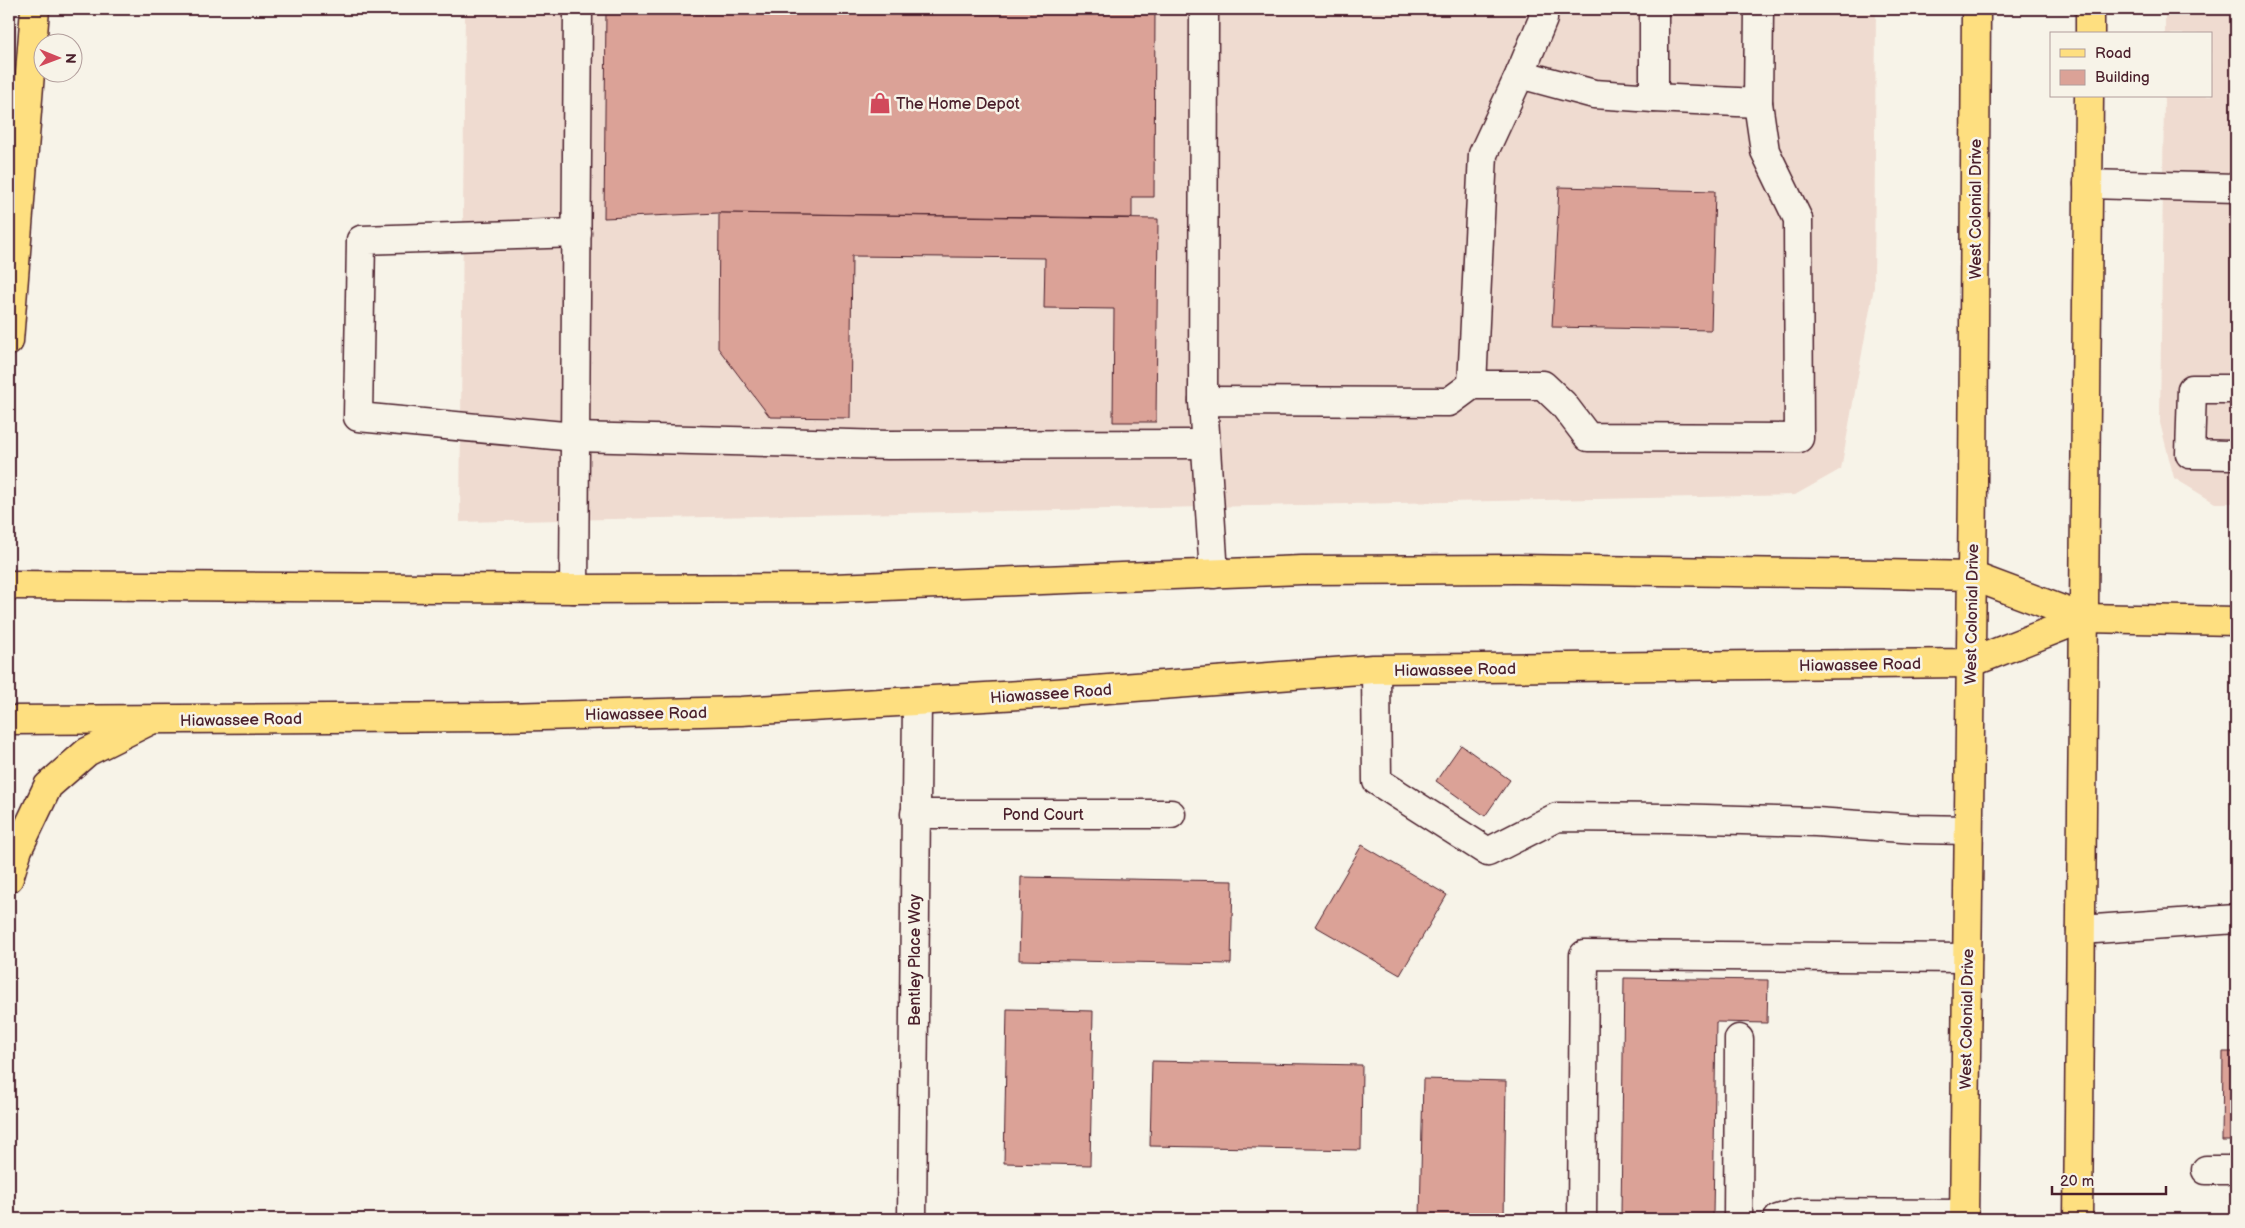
<svg xmlns="http://www.w3.org/2000/svg" width="2245" height="1228" viewBox="0 0 2245 1228" font-family="'Balsamiq Sans',sans-serif">
<style>
.built{fill:#efdbd0}
.building{fill:#dba297;stroke:#4a1f2b}
.lines{fill:none;stroke-linecap:round;stroke-linejoin:round}
.minor-casing{stroke:#4a1f2b;stroke-width:31}
.major-casing{stroke:#4a1f2b;stroke-width:31}
.highway-casing{stroke:#4a1f2b;stroke-width:31}
.minor{stroke:#f7f3e8;stroke-width:28}
.major{stroke:#fedf80;stroke-width:28}
.highway{stroke:#fedf80;stroke-width:28}
.labels{text-anchor:middle;stroke-width:5;stroke-linejoin:round;paint-order:stroke}
.poi-label{font-size:16px;fill:#4a1f2b;stroke:#f7f3e8;text-anchor:start}
.street-label{font-size:16px;fill:#4a1f2b;stroke:#f7f3e8}
</style>
<rect width="100%" height="100%" fill="#f7f3e8"/>
<filter id="ink" filterUnits="userSpaceOnUse"><feTurbulence type="fractalNoise" baseFrequency=".02" numOctaves="2"/><feDisplacementMap in="SourceGraphic" scale="10" xChannelSelector="R" yChannelSelector="G"/><feConvolveMatrix kernelMatrix="1 2 1 2 8 2 1 2 1" color-interpolation-filters="sRGB"/></filter>
<g filter="url(#ink)">
<g class="built">
<path d="M465,9H1876L1874,287L1841,469L1795,495L460,522Z"/>
<path d="M2165,9H2236V503H2215L2174,478L2160,423L2164,96H2211V34H2165Z"/>
</g>
<g class="building">
<path d="M606,9H1155L1154,197H1132V218L719,213L604,218Z"/>
<path d="M1559,187L1715,191L1711,330L1552,327Z"/>
<path d="M719,213L1158,219L1156,422H1113L1114,309L1044,308L1045,258L852,256L850,418L770,417L718,348Z"/>
<path d="M1461,745L1510,780L1485,816L1436,781Z"/>
<path d="M1362,845L1447,895L1400,975L1315,926Z"/>
<path d="M1021,877L1233,881L1231,964L1019,960Z"/>
<path d="M1624,978L1768,980L1767,1023L1716,1022L1713,1216L1621,1215Z"/>
<path d="M1007,1009L1093,1011L1090,1165L1004,1163Z"/>
<path d="M2223,1052H2236V1141H2222Z"/>
<path d="M1152,1061L1362,1065L1361,1150L1150,1146Z"/>
<path d="M1423,1079L1506,1081L1504,1219H1420Z"/>
</g>
<g class="lines">
<g class="minor-casing">
<g id="minor">
<path d="M1520,74L1594,94L1654,98V9"/>
<path d="M1654,98L1758,103L1759,9"/>
<path d="M2088,184L2236,188"/>
<path d="M577,233L361,240L358,417L575,437L888,445L1205,444"/>
<path d="M1472,385H1543L1563,404L1588,437L1799,438L1798,219L1765,151L1758,103"/>
<path d="M1203,401L1204,9"/>
<path d="M2230,455L2190,454L2192,389H2236"/>
<path d="M1214,574L1203,401L1449,402L1472,385L1483,154L1520,74L1543,19V9"/>
<path d="M574,589L578,9"/>
<path d="M1376,670L1377,781L1488,852L1557,817L1671,818L1816,822L1917,829L1968,830"/>
<path d="M915,814H1171"/>
<path d="M2081,930L2236,919"/>
<path d="M2206,1170H2236"/>
<path d="M912,1219L917,701"/>
<path d="M1582,1219L1584,955L1967,958"/>
<path d="M1738,1219L1739,1039"/>
<path d="M1778,1219L1797,1213L1964,1214"/>
</g>
</g>
<g class="major-casing">
<g id="major">
<path d="M9,585L574,589L833,588L1302,570L1517,569L1883,574L1972,576L2084,618L2236,621"/>
<path d="M9,720L498,717L741,711L1055,693L1373,669L1970,663L2084,618"/>
</g>
</g>
<g class="highway-casing">
<g id="highway">
<path d="M2090,34V9"/>
<path d="M9,341L35,9"/>
<path d="M9,878L18,849L48,786L87,752L151,720"/>
<path d="M1964,1219L1973,485L1976,9"/>
<path d="M2078,1219L2089,96"/>
</g>
</g>
<use href="#minor" class="minor"/>
<use href="#major" class="major"/>
<use href="#highway" class="highway"/>
</g>
</g>
<defs>
<g id="shop-bare" transform="scale(1.725)"><path d="M-5-2.5h2.3a2.7 3.5 0 0 1 5.4 0H5L5.5 6h-11ZM-1.5-2.5h3a1.5 2.3 0 0 0-3 0Z" fill="#d1495b" stroke="#f7f3e8" stroke-width="2.5" paint-order="stroke"/></g>
</defs>
<g fill-rule="evenodd">
<use href="#shop-bare" x="880" y="103"/>
</g>
<g class="labels">
<g class="poi-label">
<text x="896" y="109">The Home Depot</text>
</g>
<g class="street-label">
<text transform="translate(1975 209) rotate(-90)" y="6">West Colonial Drive</text>
<text transform="translate(1971 614) rotate(-89)" y="6">West Colonial Drive</text>
<text transform="translate(1860 664) rotate(-1)" y="6">Hiawassee Road</text>
<text transform="translate(1455 669) rotate(-1)" y="6">Hiawassee Road</text>
<text transform="translate(1051 693) rotate(-4)" y="6">Hiawassee Road</text>
<text transform="translate(646 713) rotate(-1)" y="6">Hiawassee Road</text>
<text transform="translate(241 719) rotate(-1)" y="6">Hiawassee Road</text>
<text x="1043" y="820">Pond Court</text>
<text transform="translate(914 960) rotate(-90)" y="6">Bentley Place Way</text>
<text transform="translate(1966 1019) rotate(-89)" y="6">West Colonial Drive</text>
</g>
</g>
<rect width="2245" height="1228" fill="none" stroke="#f7f3e8" stroke-width="30"/>
<rect x="15" y="15" width="2215" height="1198" fill="none" stroke="#4a1f2b" stroke-width="2" filter="url(#ink)"/>
<rect x="2050" y="32" width="162" height="65" fill="#f7f3e8" stroke="#b29e9c"/>
<rect x="2060" y="49" width="25" height="8" fill="#fedf80" stroke="#b29e9c"/>
<text x="2095" y="58" font-size="15" fill="#4a1f2b">Road</text>
<rect x="2060" y="70" width="25" height="15" fill="#dba297" stroke="#b29e9c"/>
<text x="2095" y="82" font-size="15" fill="#4a1f2b">Building</text>
<g transform="translate(58 58) rotate(91)"><circle r="24" fill="#f7f3e8" stroke="#b29e9c"/>
<path d="M0-4L9 19L0 12L-9 19Z" fill="#d1495b"/>
<text y="-8" font-size="14" font-weight="bold" text-anchor="middle" fill="#4a1f2b">N</text>
</g>
<path d="M2052 1186v8h114v-8" fill="none" stroke="#4a1f2b" stroke-width="2.5"/>
<text x="2060" y="1186" font-size="15" fill="#4a1f2b" stroke="#f7f3e8" stroke-width="4" paint-order="stroke">20 m</text>
</svg>
